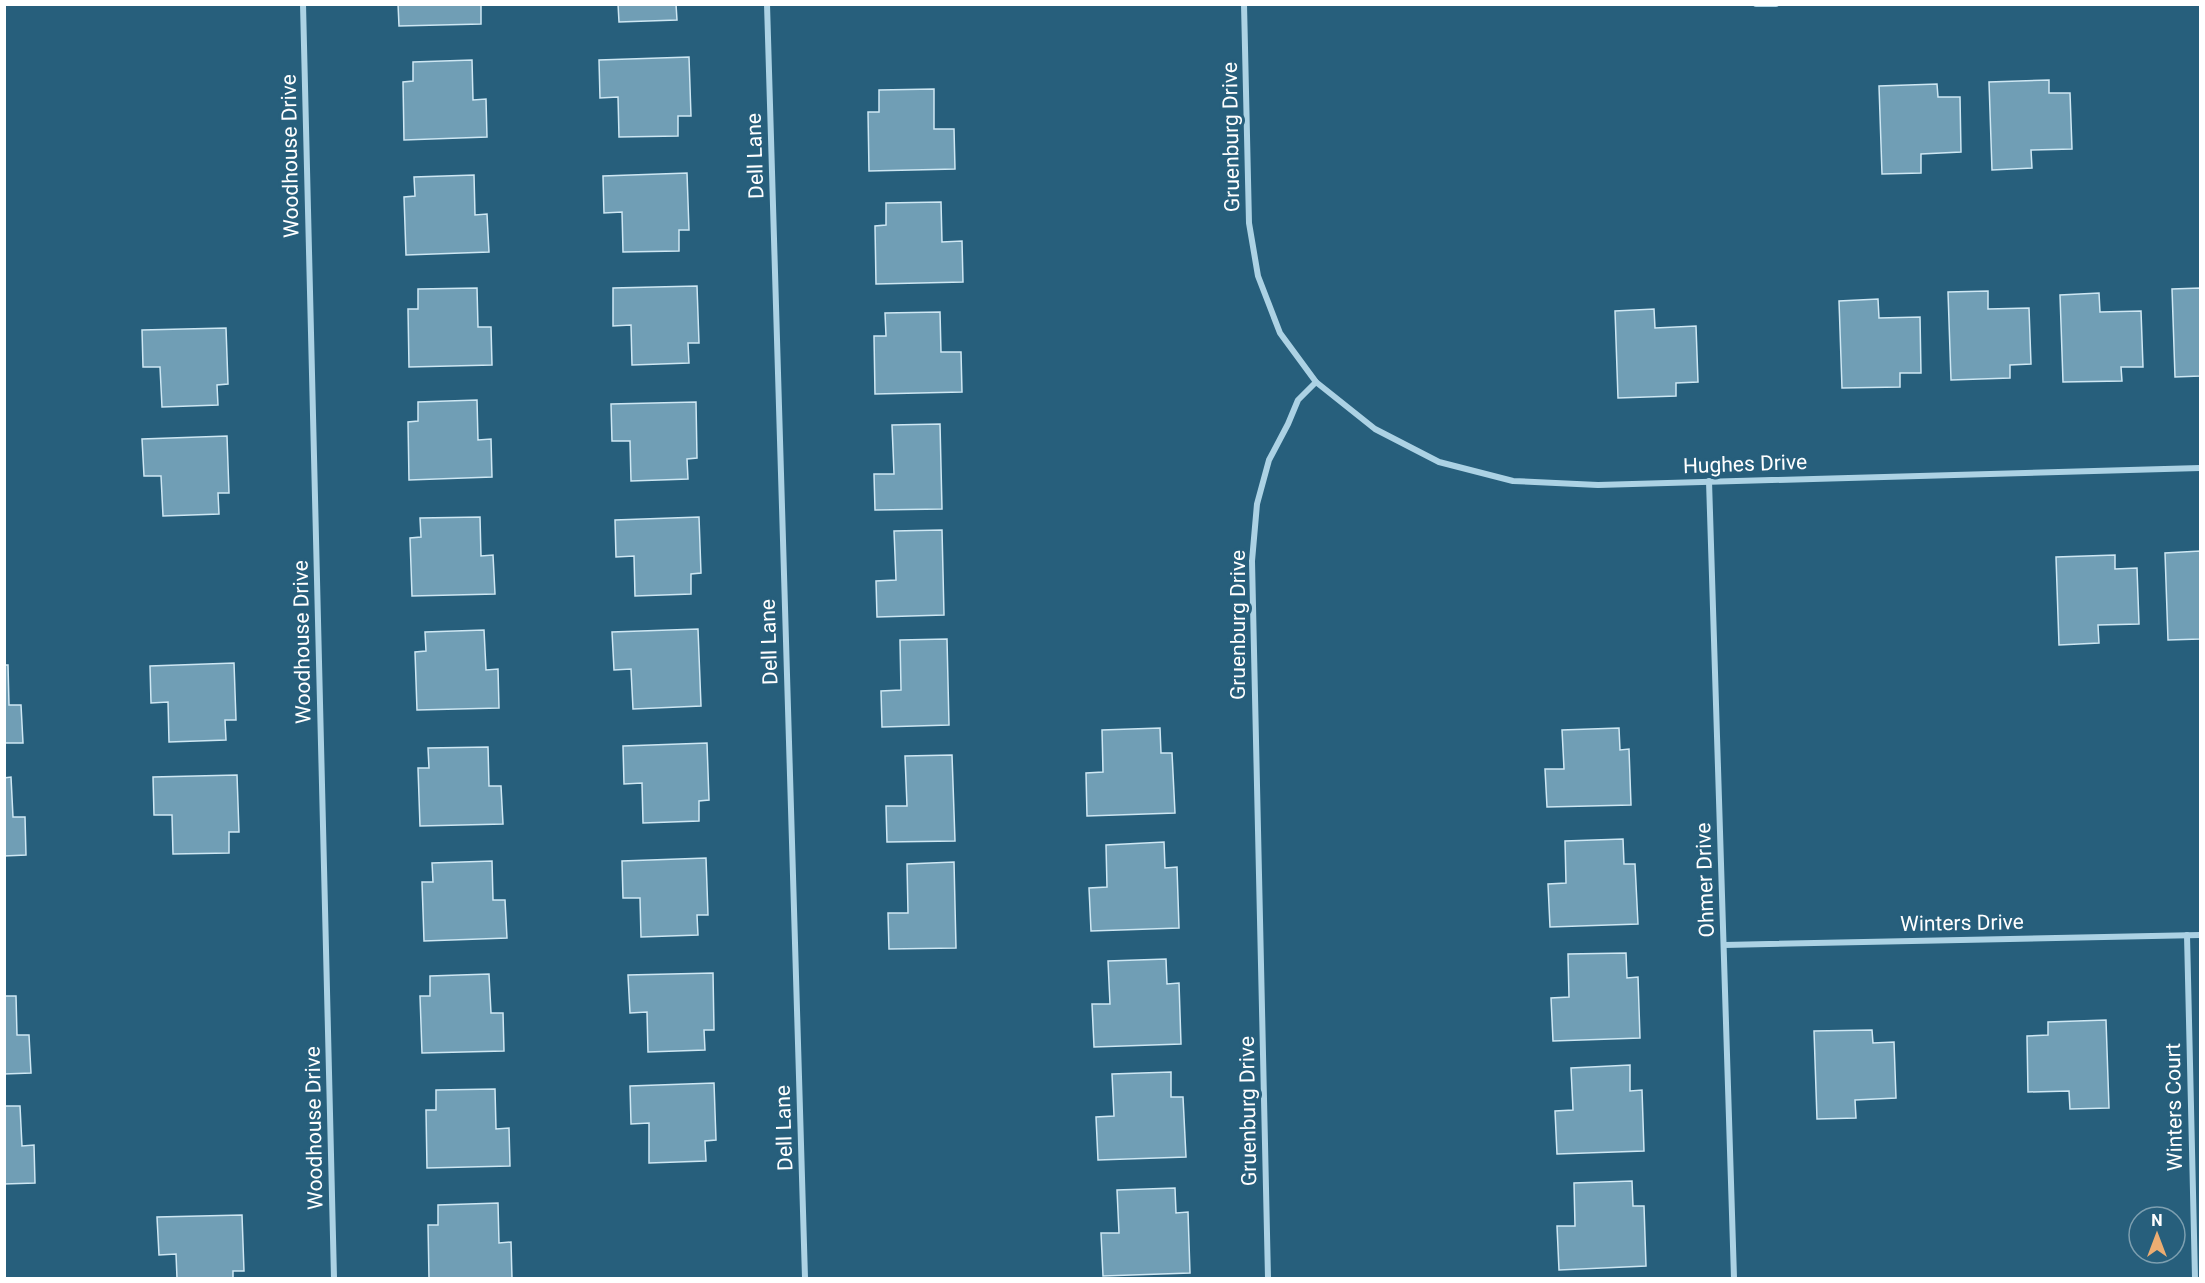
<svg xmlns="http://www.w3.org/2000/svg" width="2205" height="1283" viewBox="0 0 2205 1283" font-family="Roboto,sans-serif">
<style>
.building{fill:#709eb5;stroke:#cee7f3;stroke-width:1.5}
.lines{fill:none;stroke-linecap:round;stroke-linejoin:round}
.street{stroke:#acd2e4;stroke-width:6}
.labels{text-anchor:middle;stroke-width:6;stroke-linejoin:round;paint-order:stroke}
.street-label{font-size:21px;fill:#fff;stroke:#275f7c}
</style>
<rect width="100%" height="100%" fill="#275f7c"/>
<g class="building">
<path d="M398,4H481V24L399,26Z"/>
<path d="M618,4H676L677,20L619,22Z"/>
<path d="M689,57L691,116H678V136L619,137L618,97L600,98L599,60Z"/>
<path d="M472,60L473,100L486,99L487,137L404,140L403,82L413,81V62Z"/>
<path d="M2049,80V93H2070L2072,149L2031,150L2032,168L1992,170L1989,82Z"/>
<path d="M1937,84L1938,97H1960L1961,152L1921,154V173L1882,174L1879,86Z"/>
<path d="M934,89V129H954L955,169L869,171L868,112H879V90Z"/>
<path d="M687,173L689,230H679V251L623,252L622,212L604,213L603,176Z"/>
<path d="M474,175L475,215L487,214L489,252L406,255L404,197L415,196L414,177Z"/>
<path d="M941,202L942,242L962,241L963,282L876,284L875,226L886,225V203Z"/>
<path d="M697,286L699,343H688L689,363L632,365L631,325L613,326V288Z"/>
<path d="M477,288L478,327H491L492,365L409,367L408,309H418V289Z"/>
<path d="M2200,288V376L2175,377L2172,289Z"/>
<path d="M1988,291V309L2029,308L2031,364L2010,365V378L1951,380L1948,292Z"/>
<path d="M2099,293L2100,312L2141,311L2143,367H2121L2122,381L2063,382L2060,295Z"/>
<path d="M1878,299L1879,318L1920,317L1921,373H1900V387L1842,388L1839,301Z"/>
<path d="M1654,309L1655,328L1696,326L1698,382L1676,383V396L1618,398L1615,311Z"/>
<path d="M940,312L941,352H961L962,392L875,394L874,336H886L885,313Z"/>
<path d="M226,328L228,384L217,385L218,405L162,407L160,367H143L142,330Z"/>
<path d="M477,400L478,440L491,439L492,477L409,480L408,422L418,421V402Z"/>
<path d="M696,402L697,458L687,459L688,479L631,481L630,441H612L611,404Z"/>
<path d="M940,424L942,509L875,510L874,474H894L892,425Z"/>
<path d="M227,436L229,493H218L219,514L163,516L161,476H144L142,439Z"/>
<path d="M480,517L481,556L493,555L495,594L412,596L410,538L421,537L420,518Z"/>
<path d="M699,517L701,573L691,574V594L635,596L634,556L616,557L615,520Z"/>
<path d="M942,530L944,615L877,617L876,581L896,580L894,531Z"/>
<path d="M2200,551V639L2168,640L2165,553Z"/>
<path d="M2115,555V569L2137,568L2139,624L2098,625L2099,643L2059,645L2056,557Z"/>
<path d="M698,629L701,706L633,709L631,669L614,670L612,632Z"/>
<path d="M484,630L486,670L498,669L499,708L417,710L415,652L426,651L425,632Z"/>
<path d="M947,639L949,725L882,727L881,691L901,690L900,640Z"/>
<path d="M234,663L236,720H225L226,740L169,742L168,702L151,703L150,666Z"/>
<path d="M4,665H8L9,705H21L23,743H4Z"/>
<path d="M1160,728L1161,753H1172L1175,813L1087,816L1086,773L1103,772L1102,730Z"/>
<path d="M1619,728L1620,750L1629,749L1631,805L1547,807L1545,769H1564L1562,730Z"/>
<path d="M707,743L709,800L699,801V821L643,823L642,783L624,784L623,746Z"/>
<path d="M488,747L489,786H501L503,824L420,826L418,768H429L428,748Z"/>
<path d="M952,755L955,841L887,842L886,806H907L905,756Z"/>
<path d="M237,775L239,832H229V853L173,854L172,815H154L153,777Z"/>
<path d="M11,777L13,817H25L26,855L4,856V778Z"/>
<path d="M1623,839L1624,864H1635L1638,924L1550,927L1548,884L1566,883L1565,841Z"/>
<path d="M1164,842L1165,868L1177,867L1179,928L1091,931L1089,888L1107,887L1106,845Z"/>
<path d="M706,858L708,915H697L698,935L641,937L640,898H623L622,861Z"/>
<path d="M492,861L493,900H505L507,938L424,941L422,882H433L432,863Z"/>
<path d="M954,862L956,948L889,949L888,913H908L907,864Z"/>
<path d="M1626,953L1627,978L1638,977L1640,1038L1553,1041L1551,998L1569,997L1568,954Z"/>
<path d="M1166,959L1167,984L1179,983L1181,1044L1094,1047L1092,1004H1110L1108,961Z"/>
<path d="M713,973L714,1030H704L705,1050L648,1052L647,1012L630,1013L628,975Z"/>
<path d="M489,974L491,1013H503L504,1051L422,1053L420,996H430V976Z"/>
<path d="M4,996H16L17,1035H29L31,1073L4,1074Z"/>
<path d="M2106,1020L2109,1108L2070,1109L2069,1091L2028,1092L2027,1036L2048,1035V1022Z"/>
<path d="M1872,1030L1873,1043L1894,1042L1896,1098L1855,1100L1856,1118L1817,1119L1814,1031Z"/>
<path d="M1630,1065V1091L1642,1090L1644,1151L1557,1154L1555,1111L1573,1110L1571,1068Z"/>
<path d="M1171,1072V1097H1183L1186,1157L1098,1160L1096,1117L1114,1116L1112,1074Z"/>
<path d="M714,1083L716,1140L705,1141L706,1161L649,1163V1123L631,1124L630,1086Z"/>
<path d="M495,1089L496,1129L509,1128L510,1166L427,1168L426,1110H436V1090Z"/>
<path d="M4,1106H20L22,1146L34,1145L35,1183L4,1184Z"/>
<path d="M1632,1181L1633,1206H1644L1646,1266L1559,1270L1557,1226H1575L1574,1183Z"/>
<path d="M1175,1188L1176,1213L1188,1212L1190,1273L1103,1276L1101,1233H1119L1117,1190Z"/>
<path d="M498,1203L499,1243L511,1242L512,1278H429L428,1225H438V1205Z"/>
<path d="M242,1215L244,1271H233V1278H177L176,1254L159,1255L157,1217Z"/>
</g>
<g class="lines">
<g class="street">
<path d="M303,4L334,1278"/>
<path d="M767,4L805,1278"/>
<path d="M1244,4L1249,223L1258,276L1280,333L1316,382L1375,429L1439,462L1513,481L1598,485L2200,468"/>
<path d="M1756,4H1776"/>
<path d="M1709,481L1734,1278"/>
<path d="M2187,935L2195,1278"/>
<path d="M1724,945L2200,935"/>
<path d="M1268,1278L1252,561L1257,504L1269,460L1288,424L1298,400L1316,382"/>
</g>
</g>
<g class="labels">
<g class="street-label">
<text transform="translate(1231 137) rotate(-91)" y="7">Gruenburg Drive</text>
<text transform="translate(290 156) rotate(-91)" y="7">Woodhouse Drive</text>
<text transform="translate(755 156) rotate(-92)" y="7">Dell Lane</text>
<text transform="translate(1745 464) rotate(-2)" y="7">Hughes Drive</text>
<text transform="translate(1238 625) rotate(-90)" y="7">Gruenburg Drive</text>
<text transform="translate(302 642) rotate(-91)" y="7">Woodhouse Drive</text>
<text transform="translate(769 642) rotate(-92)" y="7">Dell Lane</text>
<text transform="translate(1705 880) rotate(-92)" y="7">Ohmer Drive</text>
<text transform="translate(1962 923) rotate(-1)" y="7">Winters Drive</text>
<text transform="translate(2174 1107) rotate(-91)" y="7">Winters Court</text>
<text transform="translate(1248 1111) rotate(-91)" y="7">Gruenburg Drive</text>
<text transform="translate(314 1128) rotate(-91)" y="7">Woodhouse Drive</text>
<text transform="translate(784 1128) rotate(-92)" y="7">Dell Lane</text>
</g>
</g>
<rect width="2205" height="1283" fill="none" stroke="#ffffff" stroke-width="12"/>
<g transform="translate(2157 1235)"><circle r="28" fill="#275f7c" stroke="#7d9fb0" stroke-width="1.5"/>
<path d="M0-4.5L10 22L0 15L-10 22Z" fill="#ecad72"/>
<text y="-9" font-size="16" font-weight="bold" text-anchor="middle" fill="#ffffff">N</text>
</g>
</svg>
